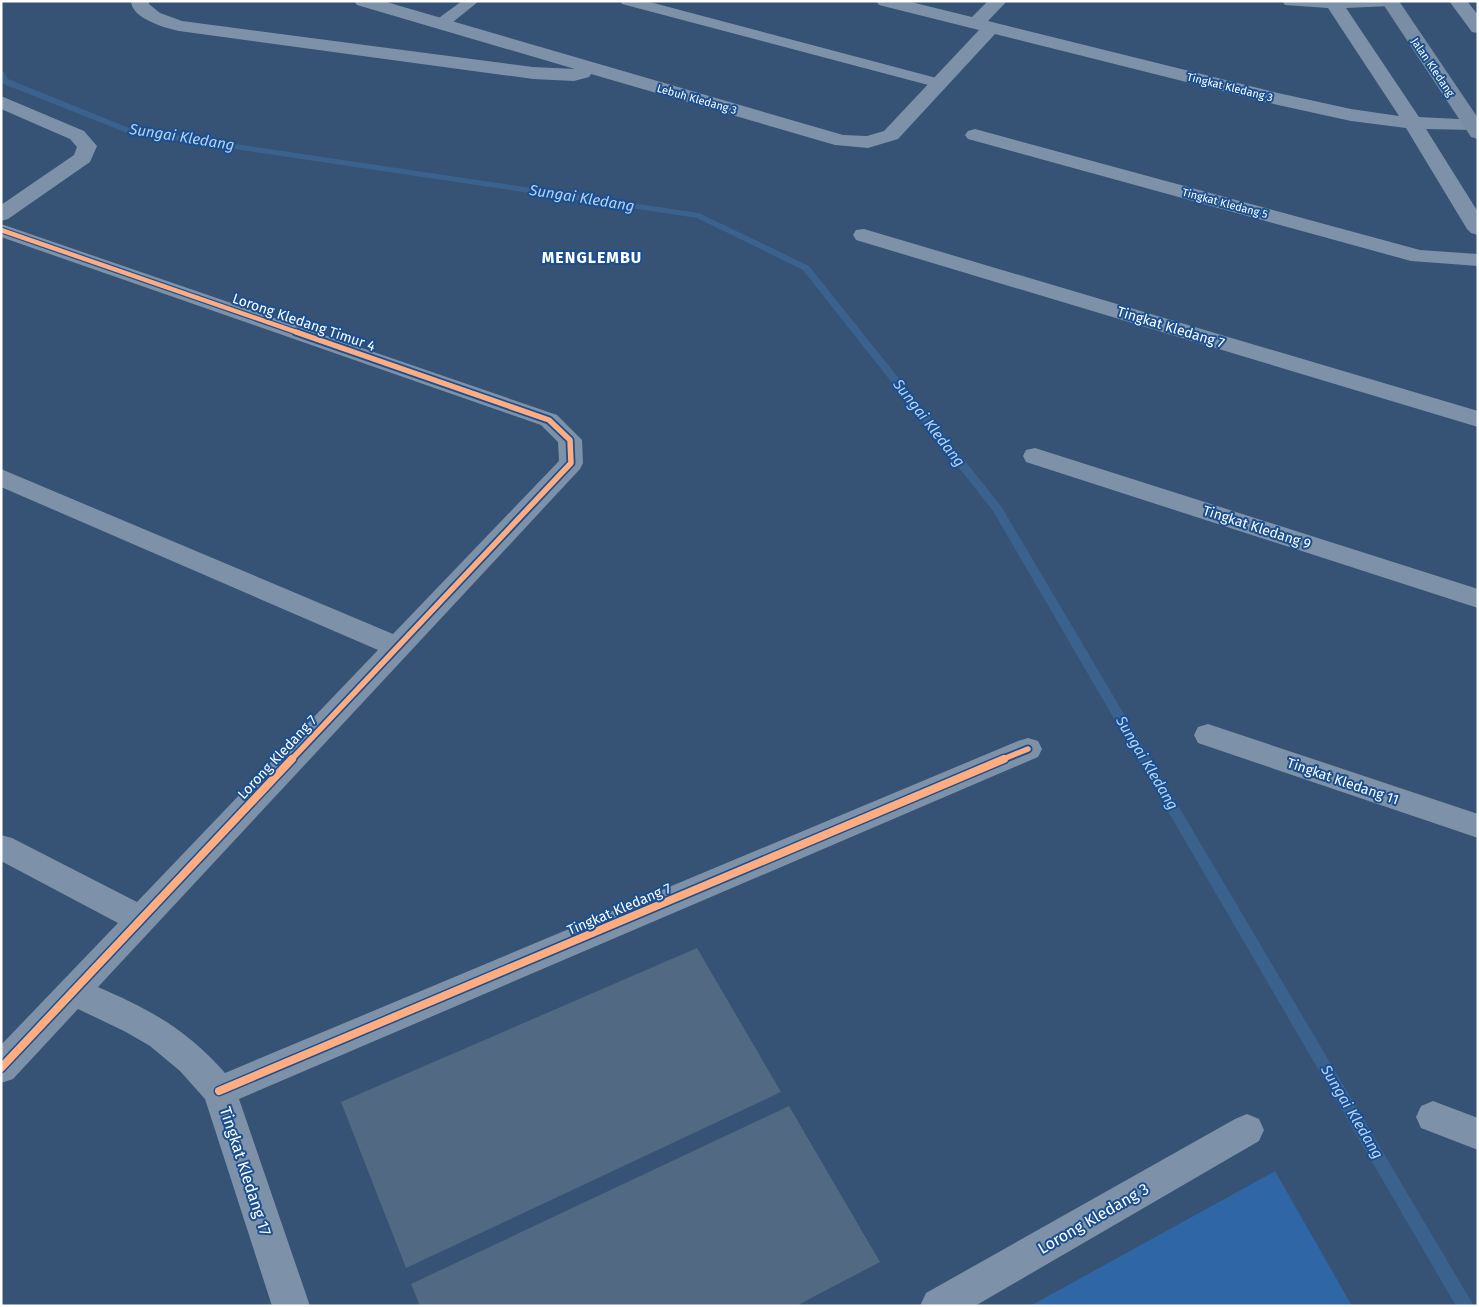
<svg xmlns="http://www.w3.org/2000/svg" width="1479" height="1307" viewBox="0 0 1479 1307" font-family="'Fira Sans',sans-serif">
<style>
.green{fill:#2f66a5}
.lines{fill:none;stroke-linecap:round;stroke-linejoin:round}
.stream{fill:#3b618d;fill-rule:evenodd}
.building{fill:#526984}
.lane{fill:#7d92a8;fill-rule:evenodd}
.street{fill:#7d92a8;fill-rule:evenodd}
.secondary{fill:#798da4;fill-rule:evenodd}
.cycleway-far2-casing{stroke:#1b4f8f;stroke-width:7}
.cycleway-far1-casing{stroke:#1b4f8f;stroke-width:9}
.cycleway-casing{stroke:#1b4f8f;stroke-width:11}
.cycleway-far2{stroke:#ffac80;stroke-width:4.5}
.cycleway-far1{stroke:#ffac80;stroke-width:5.5}
.cycleway{stroke:#ffac80;stroke-width:8}
.labels{text-anchor:middle;stroke-width:4;stroke-linejoin:round;paint-order:stroke}
.far-street-label{font-size:11px;fill:#fff;stroke:#1b4f8f}
.street-label{font-size:14px;fill:#fff;stroke:#1b4f8f}
.water-label{font-size:15px;font-style:italic;fill:#b5d3f5;stroke:#1b4f8f}
.far-district-label{font-size:16px;font-weight:bold;letter-spacing:1px;fill:#fff;stroke:#1b4f8f}
.near-street-label{font-size:16px;fill:#fff;stroke:#1b4f8f}
</style>
<rect width="100%" height="100%" fill="#365274"/>
<path class="green" d="M1275,1171L1352,1306H1030Z"/>
<g class="lines">
<path class="stream" d="M1,71L4,72L8,79L129,128L699,213L809,266L1001,506L1474,1306H1456L993,511L803,270L697,218L127,133L1,83Z"/>
</g>
<g class="building">
<path d="M697,948L781,1092L406,1268L341,1102Z"/>
<path d="M789,1106L880,1262L796,1306H420L411,1284Z"/>
</g>
<g class="lines">
<g class="lane">
<path d="M462,1H479L448,26H436L434,23L436,20Z"/>
<path d="M620,1H646L944,80L946,83L944,86H932L622,4Z"/>
</g>
<g class="street">
<path d="M131,1H149V4L160,13L182,21L533,67L575,69L357,5L354,1H383L843,135L867,136L884,131L979,30L879,5L876,1H907L972,17L988,1H1007L988,21L1278,93L1351,109L1399,116L1328,8L1285,5L1282,1H1399L1396,5L1390,6L1346,8L1419,117L1478,120V128L1472,130L1426,129L1478,212V235L1471,233L1467,229L1406,128L1351,121L1278,105L995,34L898,139L868,148L835,145L591,74L589,77L574,81L533,79L179,31C165,28 131,18 131,1Z"/>
<path d="M1449,1H1467L1478,15V33L1472,32Z"/>
<path d="M1,96L84,131L97,146L90,162L8,219L1,221V205L74,155L77,147L70,139L1,109Z"/>
<path d="M975,129L1420,250L1478,254V266L1411,261L968,139L965,135L968,131Z"/>
<path d="M1,224L557,415L582,440L583,463L580,469L98,987C149,1009 188,1030 225,1073L1018,741L1028,738L1038,741L1042,749L1038,757L239,1099L310,1306H272L205,1099L180,1071L150,1046L126,1032L78,1009L13,1079L1,1083V1045L118,923L1,861V835L12,838L137,902L378,650L1,487V469L393,634L559,461L558,442L541,425L1,237Z"/>
<path d="M864,229L1478,411V427L856,240L853,235L856,230Z"/>
<path d="M1035,448L1478,589V608L1026,462L1023,456L1026,450Z"/>
<path d="M1208,724L1478,814V838L1198,743L1194,735L1198,727Z"/>
<path d="M1433,1101L1478,1118V1150L1421,1128L1416,1117L1421,1106Z"/>
<path d="M1247,1114L1259,1119L1264,1130L1259,1141L975,1306H920L926,1293L1235,1119Z"/>
</g>
<path class="secondary" d="M1381,1H1399L1478,118V139L1471,137Z"/>
<g class="cycleway-far2-casing">
<path id="cycleway-far2" d="M1,230L299,333"/>
</g>
<g class="cycleway-far1-casing">
<g id="cycleway-far1">
<path d="M291,760L571,463L570,440L549,420L296,332"/>
<path d="M1001,760L1028,749"/>
</g>
</g>
<g class="cycleway-casing">
<g id="cycleway">
<path d="M1,1068L292,759"/>
<path d="M219,1091L1004,759"/>
</g>
</g>
<use href="#cycleway-far2" class="cycleway-far2"/>
<use href="#cycleway-far1" class="cycleway-far1"/>
<use href="#cycleway" class="cycleway"/>
</g>
<g class="labels">
<g class="far-street-label">
<text transform="translate(1433 67) rotate(56)" y="4">Jalan Kledang</text>
<text transform="translate(1230 87) rotate(14)" y="4">Tingkat Kledang 3</text>
<text transform="translate(697 99) rotate(16)" y="4">Lebuh Kledang 3</text>
<text transform="translate(1225 203) rotate(15)" y="4">Tingkat Kledang 5</text>
</g>
<g class="street-label">
<text transform="translate(304 322) rotate(19)" y="5">Lorong Kledang Timur 4</text>
<text transform="translate(1171 327) rotate(17)" y="5">Tingkat Kledang 7</text>
<text transform="translate(1257 527) rotate(18)" y="5">Tingkat Kledang 9</text>
<text transform="translate(277 757) rotate(-47)" y="5">Lorong Kledang 7</text>
<text transform="translate(1343 781) rotate(19)" y="5">Tingkat Kledang 11</text>
<text transform="translate(619 909) rotate(-23)" y="5">Tingkat Kledang 7</text>
</g>
<g class="water-label">
<text transform="translate(182 137) rotate(9)" y="5">Sungai Kledang</text>
<text transform="translate(582 198) rotate(9)" y="5">Sungai Kledang</text>
<text transform="translate(929 423) rotate(52)" y="5">Sungai Kledang</text>
<text transform="translate(1147 763) rotate(59)" y="5">Sungai Kledang</text>
<text transform="translate(1352 1112) rotate(59)" y="5">Sungai Kledang</text>
</g>
<g class="far-district-label">
<text x="592" y="263">MENGLEMBU</text>
</g>
<g class="near-street-label">
<text transform="translate(246 1171) rotate(72)" y="6">Tingkat Kledang 17</text>
<text transform="translate(1093 1218) rotate(-30)" y="6">Lorong Kledang 3</text>
</g>
</g>
<rect width="1479" height="1307" fill="none" stroke="#ffffff" stroke-width="5"/>
</svg>
